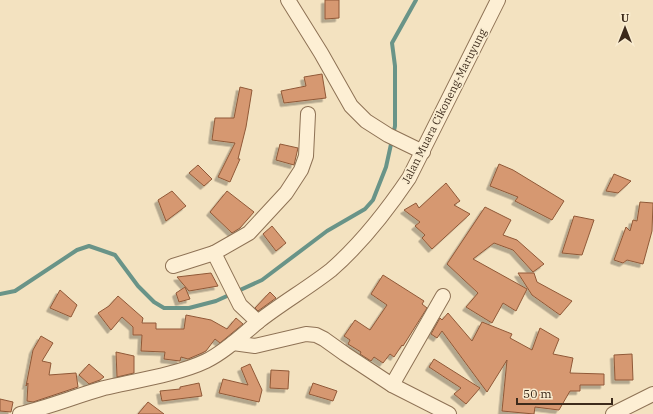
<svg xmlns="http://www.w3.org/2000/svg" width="653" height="414" viewBox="0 0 653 414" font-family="'IBM Plex Serif',serif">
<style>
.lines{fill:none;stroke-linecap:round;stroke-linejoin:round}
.stream{stroke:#699488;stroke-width:4}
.building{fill:#d69871;stroke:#905938;filter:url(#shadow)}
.minor-casing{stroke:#8e7255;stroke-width:16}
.minor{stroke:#fdefd4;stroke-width:14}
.labels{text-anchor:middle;stroke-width:3.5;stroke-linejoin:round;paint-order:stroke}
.street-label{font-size:11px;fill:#3c2a1b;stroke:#f9ecd0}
</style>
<defs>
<filter id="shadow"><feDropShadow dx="-3.5" dy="3.5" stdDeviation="0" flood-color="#0004"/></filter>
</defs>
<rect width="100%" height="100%" fill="#f3e2c0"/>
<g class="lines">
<path class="stream" d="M0,294L15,291L77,250L89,246L115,255L138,286L154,302L164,308H189L216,301L262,280L327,231L365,209L373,200L386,167L395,126V66L392,43L416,0"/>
</g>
<g class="building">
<path d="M325,0H339V18L325,19Z"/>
<path d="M322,74L326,98L284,103L281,91L306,86L304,77Z"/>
<path d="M240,87L252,90L246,127L238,159H240L230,182L218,177L235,143L212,140L215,118H234Z"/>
<path d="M280,144L298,148L294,165L276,160Z"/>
<path d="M499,164L513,170L564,201L552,220L515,201L518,197L490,186Z"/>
<path d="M198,165L212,179L204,186L189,173Z"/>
<path d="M614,174L631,181L618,193L606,191Z"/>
<path d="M446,183L460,201L454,205L470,214L432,249L422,238L425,235L415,226L420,222L404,210L416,203L419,208Z"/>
<path d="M172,191L186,206L166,221L158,200Z"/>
<path d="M227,191L254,212L240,228L232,233L210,212Z"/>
<path d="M640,202L653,203L652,231L643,264L627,260L623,263L614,260L626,227L630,231L633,220L637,221Z"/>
<path d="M485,207L511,220L503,235L517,240L544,264L533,272L513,250L494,243L473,259L527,289L516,311L503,303L492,323L466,307L478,293L447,264Z"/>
<path d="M574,216L594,220L582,255L562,253Z"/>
<path d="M272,226L286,243L276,251L263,234Z"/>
<path d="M211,273L218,286L189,291L177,277Z"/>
<path d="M518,273H534L537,282L572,301L560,315L532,295Z"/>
<path d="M383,275L424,301L422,304L427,308L403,346L402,345L394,357L390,354L383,363L374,357L371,361L360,354L361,352L348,344L350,340L344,336L355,320L370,330L387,305L371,294Z"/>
<path d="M185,287L190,299L179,302L176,293Z"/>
<path d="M60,290L77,305L71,317L50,308Z"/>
<path d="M270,292L276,298L258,311L255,308Z"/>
<path d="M118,296L143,318L142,323H156V329H184L186,315L211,320L227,329L236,318L243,324L220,343L215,339L206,351L202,353L188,359L181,357L180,361L164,359L165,352L141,351L142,335H133V327L122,317L111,330L98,313L109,306Z"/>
<path d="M448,313L472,341L482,322L512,334L510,338L532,350L540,328L559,339L553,354L573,358L570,373L604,374V385H580V391H570L559,410L535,407L534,414L502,411L507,360L487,392L442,331L437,338L431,334L440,318L442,320Z"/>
<path d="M41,336L53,343L42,361L51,363L49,375L76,373L78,387L33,402L27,401L28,383L26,386L33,350Z"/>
<path d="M116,352L134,356V373L117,377Z"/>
<path d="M632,354L633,380H615L614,355Z"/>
<path d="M434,359L480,388L466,404L454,394L461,388L429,367Z"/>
<path d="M89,364L104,377L100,380L89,384L79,375Z"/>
<path d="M250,364L262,390L259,402L219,393L223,379L248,385L241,368Z"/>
<path d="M271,370L289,371L288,389L270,388Z"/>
<path d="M199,383L202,396L162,401L160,391L180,389V387Z"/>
<path d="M313,383L337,391L333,401L309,394Z"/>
<path d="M0,399L13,402L11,412L0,411Z"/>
<path d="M148,402L164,414H138Z"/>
</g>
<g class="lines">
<g class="minor-casing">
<g id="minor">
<path d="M288,0L321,53L351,106L366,121L388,135L423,152"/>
<path d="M173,266L214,253"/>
<path d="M258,322L240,305L214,253L249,233L286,193L301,170L306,156L308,114"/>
<path d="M233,343L255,346L306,334L316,335L324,339L345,354L392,385L449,414"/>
<path d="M392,385L443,296"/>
<path d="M20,414C49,407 76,396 104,388C134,381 179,374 206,361C226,351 242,335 259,321C282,303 308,288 331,270C362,243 386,212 409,178L498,0"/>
<path d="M613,414L653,394"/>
</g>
</g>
<use href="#minor" class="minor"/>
</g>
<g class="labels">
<g class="street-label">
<text transform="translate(444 106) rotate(-63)" y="4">Jalan Muara Cikoneng-Maruyung</text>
</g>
</g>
<g transform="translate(625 28)" stroke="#f9ecd0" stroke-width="3" paint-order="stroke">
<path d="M0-3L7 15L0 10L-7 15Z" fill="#3c2a1b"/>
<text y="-6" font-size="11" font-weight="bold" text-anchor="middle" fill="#3c2a1b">U</text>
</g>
<path d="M517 398v6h95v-6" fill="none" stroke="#3c2a1b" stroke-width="2"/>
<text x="523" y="398" font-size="12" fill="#3c2a1b" stroke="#f9ecd0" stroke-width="3" paint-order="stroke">50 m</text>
</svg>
